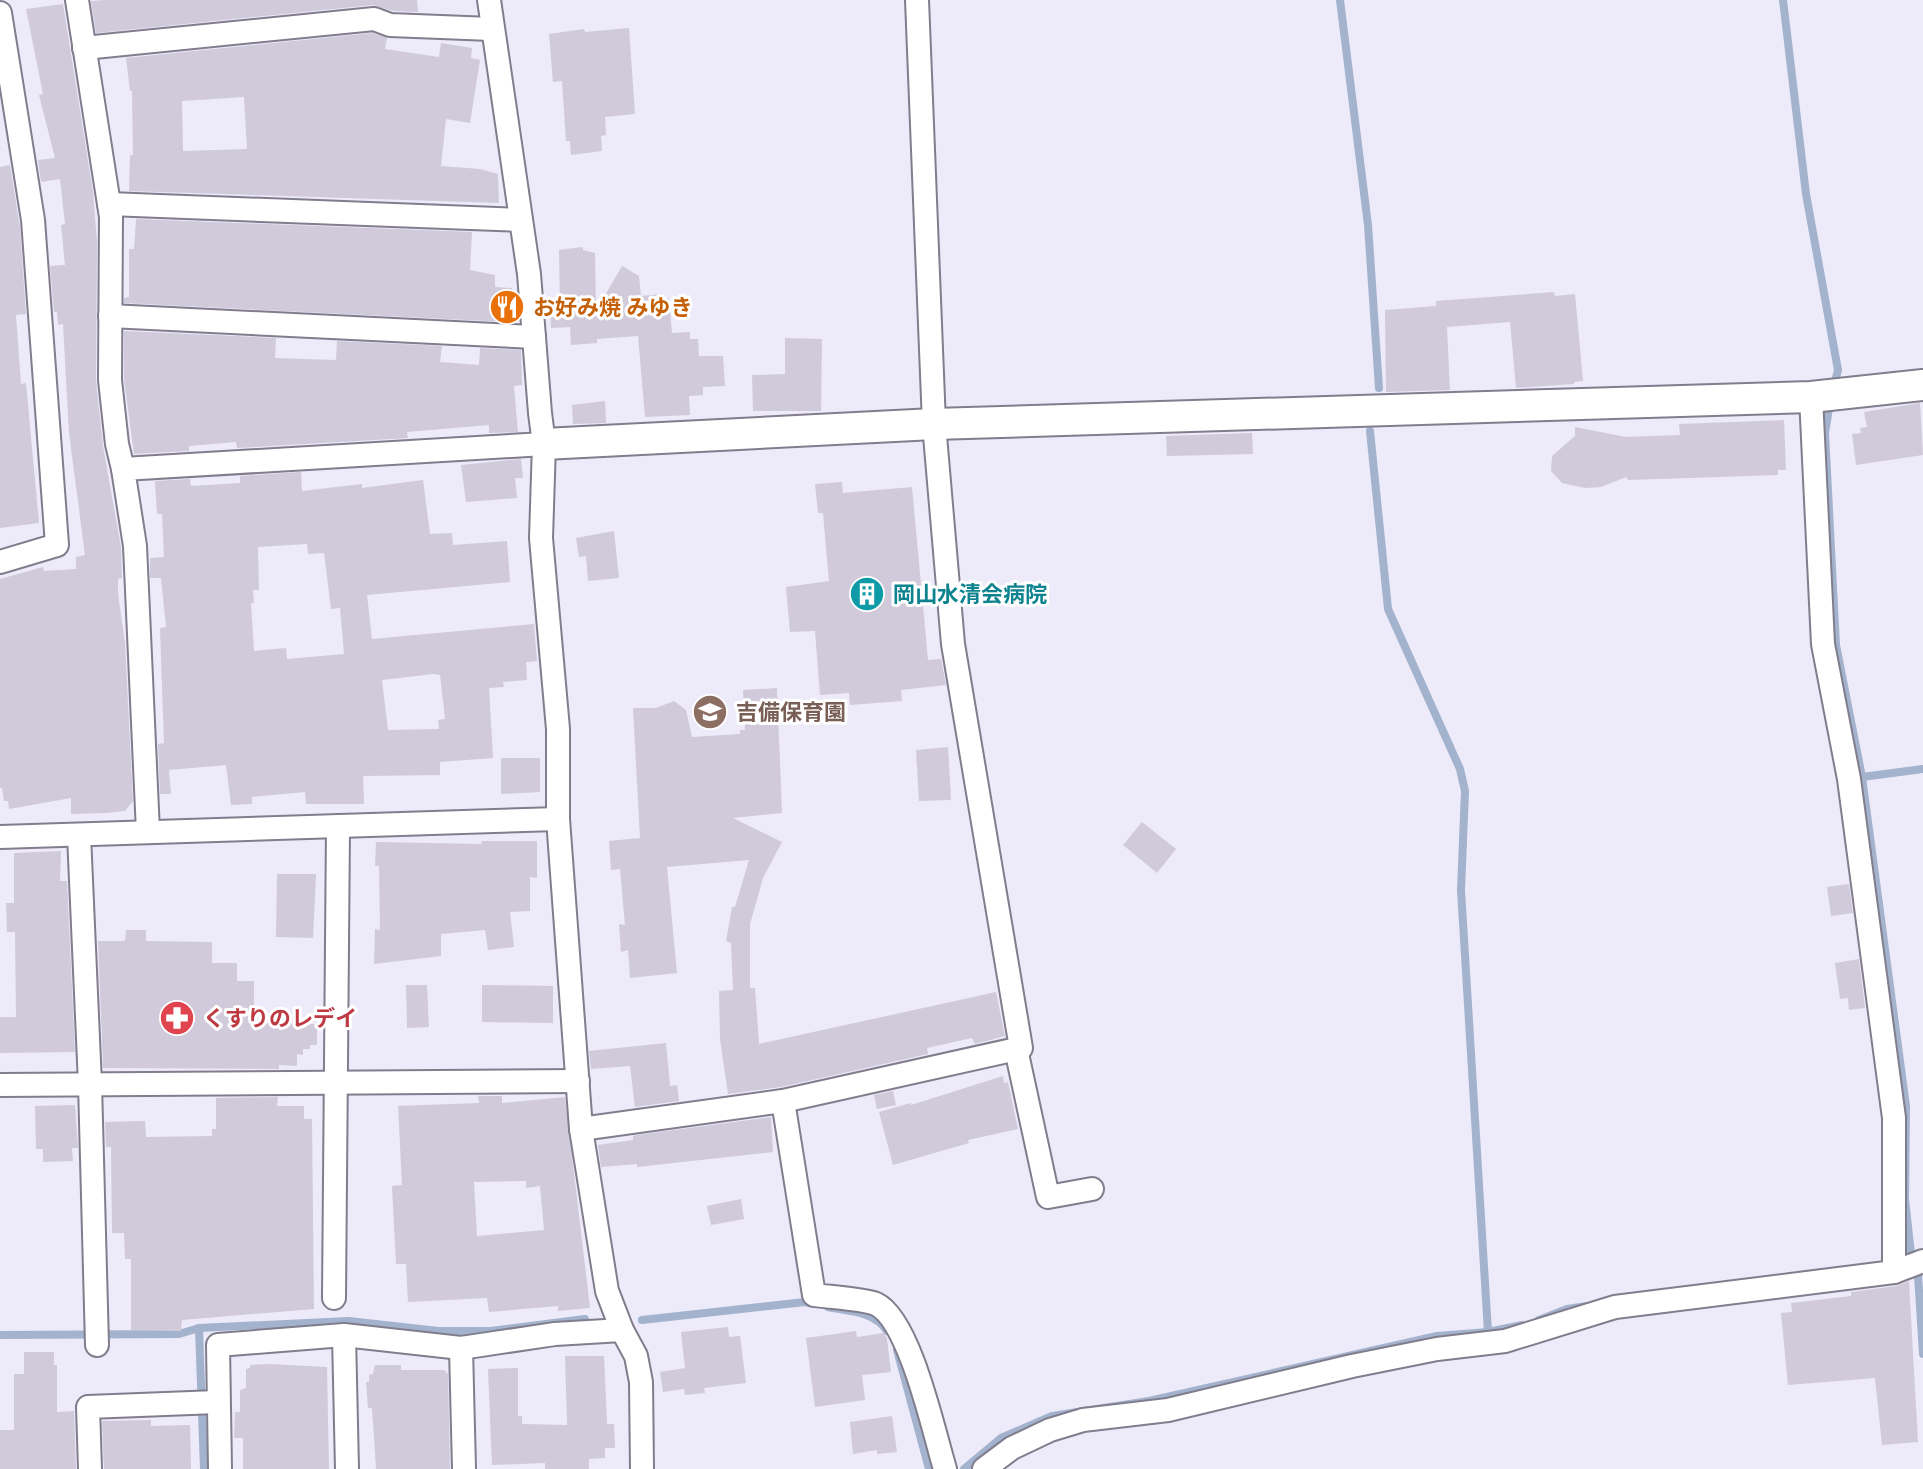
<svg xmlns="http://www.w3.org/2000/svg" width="1923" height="1469" viewBox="0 0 1923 1469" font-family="'Golos Text','Noto Sans JP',sans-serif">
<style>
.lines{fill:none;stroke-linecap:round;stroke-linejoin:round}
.stream{stroke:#a3b2cd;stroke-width:8}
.building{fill:#d0cada;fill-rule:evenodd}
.street-casing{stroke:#807d8c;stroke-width:26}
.secondary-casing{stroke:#807d8c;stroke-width:34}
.street{stroke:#fff;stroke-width:22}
.secondary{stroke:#fff;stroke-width:30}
.labels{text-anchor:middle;stroke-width:6;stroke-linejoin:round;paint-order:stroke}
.food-label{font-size:22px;font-weight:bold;fill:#c56008;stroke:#fff;text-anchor:start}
.culture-label{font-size:22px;font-weight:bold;fill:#0d838f;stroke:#fff;text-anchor:start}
.education-label{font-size:22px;font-weight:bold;fill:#785e54;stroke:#fff;text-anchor:start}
.health-label{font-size:22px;font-weight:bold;fill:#be3a42;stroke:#fff;text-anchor:start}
</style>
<rect width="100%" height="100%" fill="#edeafa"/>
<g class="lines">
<g class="stream">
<path d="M1340,0L1368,225L1379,388"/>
<path d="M1783,0L1806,194L1838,370L1833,389"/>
<path d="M1830,402L1825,433L1836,645L1862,777L1906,1106L1905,1199L1911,1255L1918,1275L1923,1354"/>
<path d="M1370,431L1388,609L1460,769L1465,791L1461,890L1488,1332"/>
<path d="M1862,777L1923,769"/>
<path d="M828,1307C848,1311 875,1311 887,1331"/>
<path d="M642,1320L805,1302L815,1304"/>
<path d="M1539,1320L1567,1309L1587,1306"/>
<path d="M199,1328L204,1469"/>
<path d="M0,1335L179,1334L199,1328L349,1321L438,1331H491L585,1319"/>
<path d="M897,1350L929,1469"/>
<path d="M964,1469L1001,1438L1052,1416L1149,1401L1437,1336L1488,1332L1522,1325"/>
</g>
</g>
<g class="building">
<path d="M106,0H417L418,12L393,11L373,5L96,33L91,1Z"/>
<path d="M63,4L93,192L97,242L96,381L103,446L121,547L122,578L118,579V594L125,643L133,801L125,811L105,813L71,814V798L9,809L8,801H4L2,788H0V579L43,567L44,571L76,569V557L85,555L69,433L63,324L58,325L57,312H54L50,266L65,265L61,225L65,224L60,179L41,182L38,160L55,158L39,95L43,94L26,9Z"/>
<path d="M629,28L635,114L605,117L606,135L601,136L602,151L571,155L570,141H566L562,81L553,82L549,34L584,29L585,32Z"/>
<path d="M372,33L387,38L385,49L439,57L441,43L472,48L471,58L480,60L470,123L446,119L441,166L480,169L498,174L499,203L129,191L130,155H133L132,91H130L126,58ZM244,97L247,149L183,151L182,101Z"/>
<path d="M10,165L20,228L26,314L16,315L21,384L26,383L39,523L0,528V167Z"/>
<path d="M136,219L472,232L470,270L495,275V287L512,288L509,322L124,303V298L129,297V249H134Z"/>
<path d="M583,247V250L595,253L596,311L622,266L639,276L641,296L663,294V298H669L672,333L690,332V339H698L699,356H723L725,386L703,387V395L689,396L690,415L645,417L638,336L597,339V343L571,345L570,327L551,328L550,308L560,307L559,250Z"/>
<path d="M1554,292L1555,296L1575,294L1583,381L1574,382V384L1516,388L1510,322L1447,327L1450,390L1386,392L1385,310L1436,306V301Z"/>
<path d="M124,331L276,338L275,358L336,360L337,341L442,346L440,362L479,365L480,348L521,350L522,385L514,386L518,432L489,433V425L407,432L408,438L237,448L236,442L189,446V451L134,454L124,379Z"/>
<path d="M785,338L822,339L821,411H753L752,375L785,374Z"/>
<path d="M605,401L606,423L573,424L572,405Z"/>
<path d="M1920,403L1923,455L1856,465L1852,434L1861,433L1860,428L1867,427L1864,412Z"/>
<path d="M1784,420L1786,470H1778V475L1628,480L1626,477L1601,487L1585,488L1562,483L1551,471L1552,456L1575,436V427L1626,437L1680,435L1679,424Z"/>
<path d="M1252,433L1253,454L1167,456L1166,436Z"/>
<path d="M521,459L523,478H515L517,498L466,502L461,465Z"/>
<path d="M301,472L302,491L362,484V488L423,480L430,534L452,533L453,545L507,541L510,582L367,595L372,639L534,624L537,661L526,662L527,680L503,682L504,687L489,688L493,758L440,762V775L363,776L364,804H306L305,792L252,797V804L231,805L226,765L169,770L171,794H160L158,744L164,743L160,628L166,627L161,578H150V558L164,557L162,514H157L155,481L190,479L191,486L240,483V476ZM307,544L308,554L324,553L331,609L340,608L344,654L287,659L286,648L254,651L251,603H254L253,590H259L258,547ZM433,674L440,675L445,719L438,720L439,729L388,730L382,680Z"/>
<path d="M842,482L843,493L912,487L928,660L941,659L946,685L901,690L902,701L850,705L849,693L820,695L815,631L790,632L786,587L829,581L823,513H818L815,484Z"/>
<path d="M614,531L619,578L588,581L586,556L579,557L576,538Z"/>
<path d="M777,688L782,813L733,818L782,842L763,878L750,924V988H755L759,1044L996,992L1005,1036L975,1044L972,1038L927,1048L928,1054L781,1087L728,1094L720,1039L719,991L733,990L731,943L726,941L732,907H735L749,860L667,867L677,973L630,978L628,950L621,952L619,924L625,925L620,869L611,870L609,841L640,838L633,708H656L674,701L686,710L692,737L740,734V730H745L743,690Z"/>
<path d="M948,747L951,800L919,801L916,750Z"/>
<path d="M501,758H540V792L501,794Z"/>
<path d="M1142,822L1176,849L1157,873L1123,845Z"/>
<path d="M482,841H537V878L530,877V911L510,912L514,947L488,950L485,930L441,934V956L374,964L375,929L380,930L379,866H375L376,842L481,844Z"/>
<path d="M61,851L60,881H67L75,1052L0,1053V1017H16L15,932H7L6,903H14V853Z"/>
<path d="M277,874H316L313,938L276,937Z"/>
<path d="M1849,884L1853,913L1831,916L1827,887Z"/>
<path d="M126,930H146V941L212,942V963H237V981H254V1023L317,1024V1045H310V1049H303V1055L297,1054V1066L279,1065V1069L103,1068L98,941H125Z"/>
<path d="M1859,959L1865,1008L1849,1010L1848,998L1840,999L1835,963Z"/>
<path d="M406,985H427L429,1027L407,1028Z"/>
<path d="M482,985L553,986V1023L482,1022Z"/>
<path d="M666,1043L670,1086L677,1085L679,1101L635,1107L630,1066L591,1069L589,1051Z"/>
<path d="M1003,1076L1004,1083L1008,1082L1018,1129L968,1140L969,1143L893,1165L879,1112L911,1103V1105Z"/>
<path d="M893,1091L896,1105L877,1109L874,1095Z"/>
<path d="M478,1096H502V1103L565,1097L590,1308L558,1311V1306L489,1312L487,1298L408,1302L406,1264H396L392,1186L402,1185L398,1106L479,1103ZM526,1181V1188L540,1186L544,1230L477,1236L474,1182Z"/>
<path d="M278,1097L277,1106H304V1119H312L314,1309L182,1320L181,1331L131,1330V1259H125L124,1233H112L111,1147H106L105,1122L145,1121L146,1137L212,1136V1129H216V1098Z"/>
<path d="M75,1105L78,1148H72L73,1161L43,1162V1149H36L35,1106Z"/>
<path d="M771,1117L773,1152L637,1167V1164L601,1167L598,1145L633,1140V1136L637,1135Z"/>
<path d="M741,1199L744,1219L711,1225L707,1206Z"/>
<path d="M1909,1281L1918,1442L1882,1445L1875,1378L1788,1385L1781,1313L1792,1312L1791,1303L1851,1296V1292L1896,1286Z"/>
<path d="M728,1327L729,1337L740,1336L746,1383L704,1388L705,1393L685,1395L684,1389L663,1392L660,1372L685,1368L681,1332Z"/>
<path d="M856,1331L857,1337L884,1333L887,1339L891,1372L862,1375L865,1400L815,1407L806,1338Z"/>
<path d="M24,1352H54V1365H57V1412L74,1411L76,1469H0V1430H14V1374H24Z"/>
<path d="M565,1356H604L607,1424H614L615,1448H605V1458L589,1459V1469H545V1463L492,1465L488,1369L518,1368V1416H522V1424L567,1425Z"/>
<path d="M270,1364L327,1367L329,1469H243V1438H234L235,1412H240V1390L246,1388V1369L250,1368V1365Z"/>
<path d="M375,1365H401V1370H444L448,1374L450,1469H376L372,1408H368L366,1382H369V1375L373,1374Z"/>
<path d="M892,1416L897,1452L877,1454V1450L853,1454L850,1422Z"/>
<path d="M151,1420V1426L190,1425L191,1469H104L102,1421Z"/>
</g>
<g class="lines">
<g class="street-casing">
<g id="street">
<path d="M77,0L111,217L110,380L117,444L123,469"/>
<path d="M489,0L529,274L540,413L544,444L541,538L558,729V819L581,1129L607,1291L622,1330L636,1356L641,1382L642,1469"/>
<path d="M0,13L33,220L57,545L0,562"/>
<path d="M84,48L374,19L390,25L491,29"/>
<path d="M109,204L521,220"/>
<path d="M110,316L534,337"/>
<path d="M1811,397L1823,644L1849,779L1894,1118V1272"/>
<path d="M148,832L135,546L123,469L544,444"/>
<path d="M79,835L90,1084L97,1345"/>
<path d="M0,837L558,819"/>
<path d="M1016,1049L1048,1197L1092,1189"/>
<path d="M0,1085L578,1081"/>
<path d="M783,1101L814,1295C828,1297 864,1299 876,1304C910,1320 934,1433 945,1469"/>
<path d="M581,1129L783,1101L1021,1048L953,644L934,424L917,0"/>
<path d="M334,1298L338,826"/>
<path d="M344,1335L347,1469"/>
<path d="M461,1348L555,1334L622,1330"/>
<path d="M90,1469L88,1407L217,1402"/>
<path d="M220,1469L218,1345L344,1335L461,1348L464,1469"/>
<path d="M984,1469L1012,1448L1050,1430L1083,1420L1168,1410L1352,1366L1437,1349L1505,1341L1615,1307L1894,1272L1923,1261"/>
</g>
</g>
<g class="secondary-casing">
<path id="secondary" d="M544,444L934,424L1811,397L1923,385"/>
</g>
<use href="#street" class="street"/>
<use href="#secondary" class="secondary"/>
</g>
<defs>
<g id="restaurant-disc" transform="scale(1.8)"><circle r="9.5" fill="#e8710a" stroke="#fff"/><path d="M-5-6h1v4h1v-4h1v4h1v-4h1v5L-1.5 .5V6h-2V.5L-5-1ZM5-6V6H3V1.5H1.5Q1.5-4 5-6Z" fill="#fff"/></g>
<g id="building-disc" transform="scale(1.8)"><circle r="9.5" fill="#0f9aa8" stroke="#fff"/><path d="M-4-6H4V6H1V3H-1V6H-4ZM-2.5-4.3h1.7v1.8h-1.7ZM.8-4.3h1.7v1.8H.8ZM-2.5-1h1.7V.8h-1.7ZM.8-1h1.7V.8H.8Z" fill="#fff"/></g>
<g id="school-disc" transform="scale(1.8)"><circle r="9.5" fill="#8d6e63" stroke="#fff"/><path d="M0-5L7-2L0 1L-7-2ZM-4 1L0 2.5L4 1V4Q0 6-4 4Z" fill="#fff"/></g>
<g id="pharmacy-disc" transform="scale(1.8)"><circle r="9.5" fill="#e0444e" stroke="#fff"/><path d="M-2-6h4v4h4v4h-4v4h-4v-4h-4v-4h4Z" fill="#fff"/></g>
</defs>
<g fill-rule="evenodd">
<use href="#restaurant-disc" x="507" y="307"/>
<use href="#building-disc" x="867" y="594"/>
<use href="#school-disc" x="710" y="712"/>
<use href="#pharmacy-disc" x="177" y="1018"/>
</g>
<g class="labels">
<g class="food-label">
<text x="533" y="315">お好み焼 みゆき</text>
</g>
<g class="culture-label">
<text x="893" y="602">岡山水清会病院</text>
</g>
<g class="education-label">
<text x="736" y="720">吉備保育園</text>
</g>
<g class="health-label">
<text x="203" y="1026">くすりのレデイ</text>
</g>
</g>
</svg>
